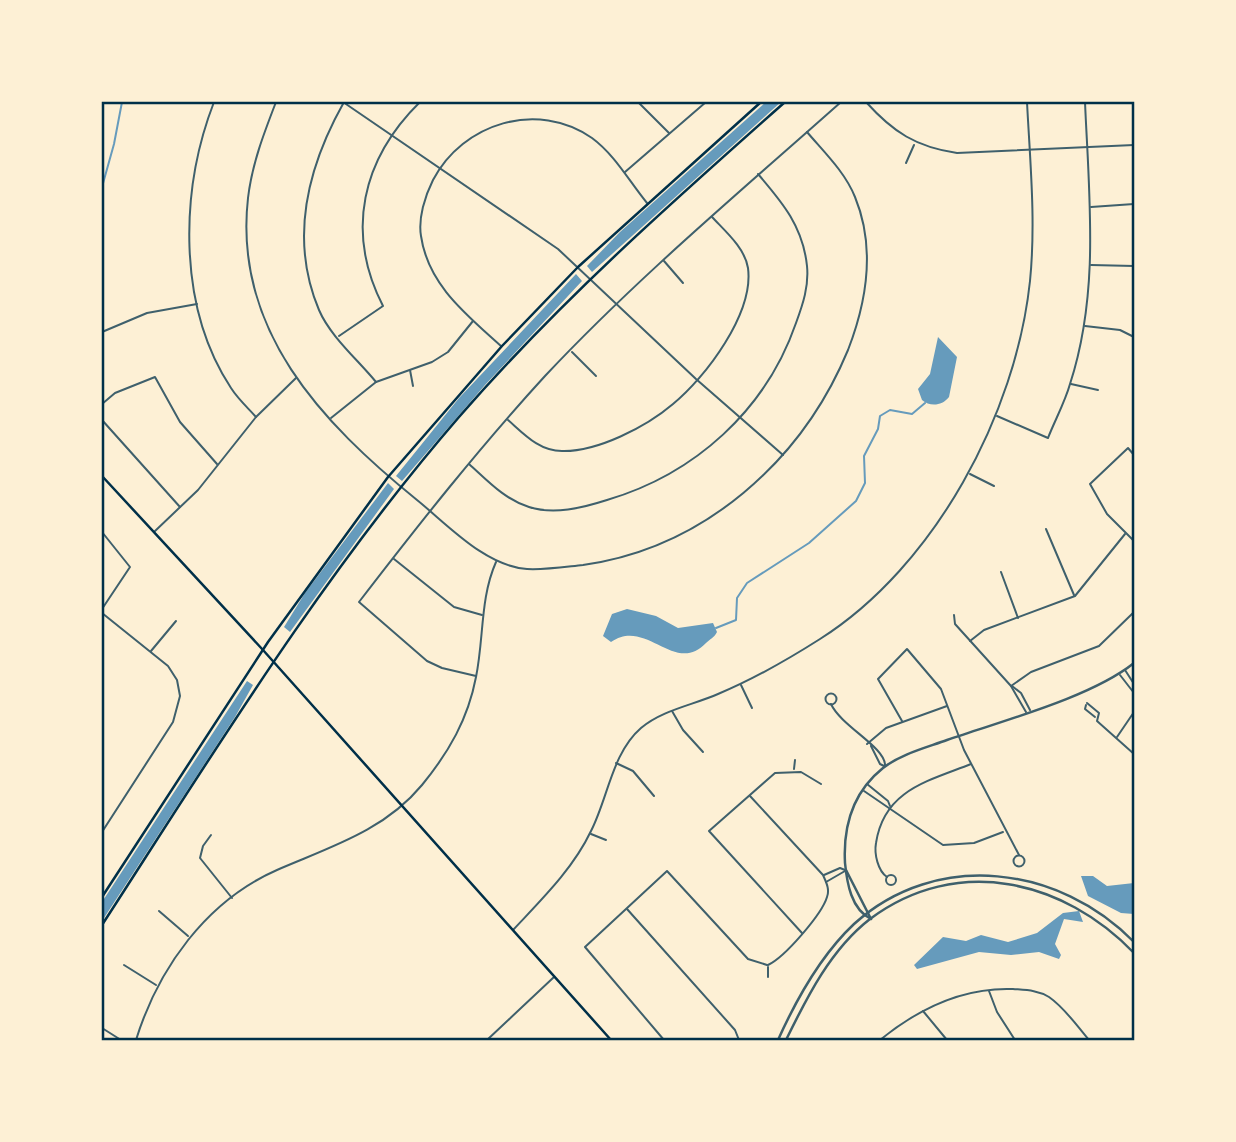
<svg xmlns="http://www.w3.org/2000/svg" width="1236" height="1142" viewBox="0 0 1236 1142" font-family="'Space Grotesk',sans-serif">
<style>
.water{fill:#669bbc}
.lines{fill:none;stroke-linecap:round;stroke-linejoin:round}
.stream{stroke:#669bbc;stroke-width:2}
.minor{stroke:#3f606c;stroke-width:2}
.tertiary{stroke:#3f606c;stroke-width:2.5}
.secondary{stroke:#003049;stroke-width:2.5}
.neatline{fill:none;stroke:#003049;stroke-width:2.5}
</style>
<rect width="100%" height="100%" fill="#fdf0d5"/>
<g class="water">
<path d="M766,102H781L592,272L587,266L620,232Z"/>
<path d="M576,274L582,281L485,385L402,481L396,476L459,398Z"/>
<path d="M938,337L957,357L949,397C942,406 930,407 922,400L918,389L930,374Z"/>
<path d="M388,483L394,489L290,632L284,627L305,593Z"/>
<path d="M627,609L656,616L678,628L713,623L717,632C714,638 710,639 706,643C675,676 646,617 611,642L603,636L612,614Z"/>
<path d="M247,681L253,685L235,717L102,921V902Z"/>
<path d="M1081,876H1093L1107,886L1134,883V914L1121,913L1088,896Z"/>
<path d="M1079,911L1083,922L1064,919L1055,944L1061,955L1059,959L1039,952L1011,955L979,952L917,969L914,965L943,937L966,941L981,935L1008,942L1037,933L1063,913Z"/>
</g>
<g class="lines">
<g class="stream">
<path d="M102,187L114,144L122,102"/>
<path d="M716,628L736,620L737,598L747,583L809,543L856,501L865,483L864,456L878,429L880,416L890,410L912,414L925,403"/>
</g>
<g class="minor">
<path d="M214,102C180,190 177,306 231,388C238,399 248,408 256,417"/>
<path d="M276,102C264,133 252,164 248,198C233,330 322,423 417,500C448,525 485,566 527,569C545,570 564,567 583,565C704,548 802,461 848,350C867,301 876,248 855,197C845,172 824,152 807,132"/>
<path d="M343,102L558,249L696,379L783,455"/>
<path d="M344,102C308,166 289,239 319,310C330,336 358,360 376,382"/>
<path d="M638,102L669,133"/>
<path d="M866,102C893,132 916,147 957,153L1134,145"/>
<path d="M906,163L914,145"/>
<path d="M625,172L706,102"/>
<path d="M1091,207L1134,204"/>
<path d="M664,261L683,283"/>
<path d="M1091,265L1134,266"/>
<path d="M1085,326L1120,330L1134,337"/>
<path d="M102,332L147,313L197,304"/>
<path d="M339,336L383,306C345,232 362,159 420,102"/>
<path d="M501,346C467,315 428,285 421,236C418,218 425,196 433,180C463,123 537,100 592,138C615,155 629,181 647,203"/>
<path d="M572,352L596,376"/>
<path d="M410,370L413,386"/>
<path d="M1071,384L1098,390"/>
<path d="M102,404L115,393L155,377L180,422L217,464"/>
<path d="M997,416L1048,438C1055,420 1065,402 1070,384C1100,292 1089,196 1085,102"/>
<path d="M331,418L376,382L432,362L448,352L473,321"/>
<path d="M102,420L180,507"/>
<path d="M508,420C524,434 539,451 562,451C597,452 646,427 673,404C706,377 754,313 748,268C745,248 725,231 712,217"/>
<path d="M1134,455L1128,448L1090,484L1107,514L1134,541"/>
<path d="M469,464C488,481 504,499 529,507C554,515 582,508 607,500C695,474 766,410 796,323C803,304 809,286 807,266C803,227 783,203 758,174"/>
<path d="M970,474L994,486"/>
<path d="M1046,529L1074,595"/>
<path d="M102,532L130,567L102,609"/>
<path d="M154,532L198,490L256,417L296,378"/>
<path d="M394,559L454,607L482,615"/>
<path d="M1001,572L1018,618"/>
<path d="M102,613L168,666L177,680L180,696L173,722L102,832"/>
<path d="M954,615L955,624L1011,686L1026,712"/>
<path d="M970,641L984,630L1075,596L1125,534"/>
<path d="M151,651L176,621"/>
<path d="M1125,670L1134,684"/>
<path d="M1120,675L1134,693"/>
<path d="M476,676L442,668L427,661L359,602C419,524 479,448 545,376C637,278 741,191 841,102"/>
<path d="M741,685L752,708"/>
<path d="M1011,686L1031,672L1099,646L1134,612"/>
<path d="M1012,686L1021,693L1030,710"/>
<circle cx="831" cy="699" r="5.5"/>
<path d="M1087,703L1099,713L1097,721L1134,754"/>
<path d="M831,704C841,726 885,747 885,765"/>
<path d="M1086,705L1085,709L1095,717"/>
<path d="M672,711L683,730L703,752"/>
<path d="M902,721L878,679L907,649L941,689L964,750L1019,855"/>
<path d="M1117,737L1134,712"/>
<path d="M867,744L886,728L947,706"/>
<path d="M871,746L880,764L884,766"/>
<path d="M616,763L633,771L654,796"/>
<path d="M794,769L795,760"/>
<path d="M867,784L888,801L890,806"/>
<path d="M864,791L943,845L974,843L1003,832"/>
<path d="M750,796L823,875C826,882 830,889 827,897C822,914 785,957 768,965"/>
<path d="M591,834L606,840"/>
<path d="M211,835L203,846L200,858L232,898"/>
<circle cx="1019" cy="861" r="5.5"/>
<circle cx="891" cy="880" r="5"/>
<path d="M824,875L840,868L845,870"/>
<path d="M887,877C878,871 874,854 876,843C884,790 928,781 971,764"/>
<path d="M826,882L845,871"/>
<path d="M627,909L735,1030L739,1040"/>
<path d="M159,911L188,936"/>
<path d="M513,930C541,900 573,869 591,831C608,798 612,753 641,728C662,710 693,705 718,694C754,679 787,660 820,639C935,566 1016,414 1030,281C1036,221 1030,161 1027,102"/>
<path d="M802,933L709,831L775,773L801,772L821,784"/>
<path d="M124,965L156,985"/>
<path d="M768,967V977"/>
<path d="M989,991L997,1012L1015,1040"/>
<path d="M923,1011L947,1040"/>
<path d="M102,1028L121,1040"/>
<path d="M136,1040C158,969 206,901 277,870C330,847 384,831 422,785C449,752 468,719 476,677C484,638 480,598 496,562"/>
<path d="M487,1040L554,977"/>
<path d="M664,1040L585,947L667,871L748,959L767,965"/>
<path d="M880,1040C918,1009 962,987 1013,989C1025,990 1038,990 1049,997C1065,1008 1077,1026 1089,1040"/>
</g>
<g class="tertiary">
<path d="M846,870L871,919"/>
<path d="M871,919C851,909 847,883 845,863C843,826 853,792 883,768C901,754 925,748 947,740C1001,721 1090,698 1134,663"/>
<path d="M778,1040C796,1000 821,955 854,924C937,849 1060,866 1134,942"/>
<path d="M786,1040C807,997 831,949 870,919C957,854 1064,880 1134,953"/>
</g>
<g class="secondary">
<path d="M102,476L263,650L611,1040"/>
<path d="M102,897L268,642L388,477L502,346L578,267L761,102"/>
<path d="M102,925C214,752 323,574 459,417C559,302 672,202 785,102"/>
</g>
</g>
<rect width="1236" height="1142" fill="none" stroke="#fdf0d5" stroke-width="206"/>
<rect x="103" y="103" width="1030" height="936" class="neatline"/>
</svg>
